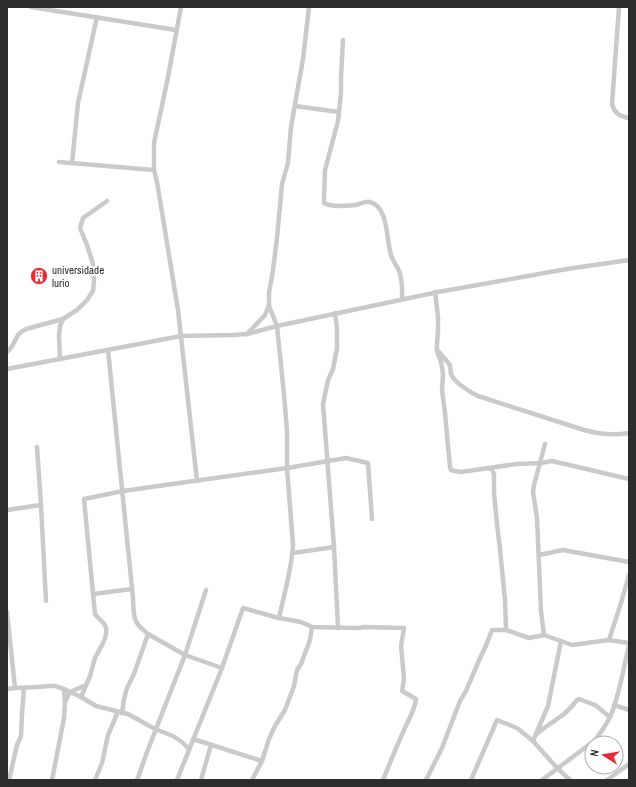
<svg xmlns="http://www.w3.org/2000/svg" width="636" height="787" viewBox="0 0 636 787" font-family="'Archivo Narrow',sans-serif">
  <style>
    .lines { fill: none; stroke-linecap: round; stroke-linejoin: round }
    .minor { stroke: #cacaca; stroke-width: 4.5 }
    .labels { text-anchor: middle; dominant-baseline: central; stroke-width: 4; stroke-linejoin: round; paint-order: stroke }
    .poi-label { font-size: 11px; fill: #2d2d2d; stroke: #fff; text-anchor: start }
  </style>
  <rect width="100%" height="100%" fill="#fff"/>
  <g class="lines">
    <g class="minor">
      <path d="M31 7 176 30"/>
      <path d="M181 7 167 82 154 143V170L157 182 178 310 197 481"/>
      <path d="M619 7 612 104C614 113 620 117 629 118"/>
      <path d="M343 40 341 77V93L338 121 325 170 324 200V203C331 207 347 206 355 205 360 204 365 201 370 202 389 207 386 240 391 255 393 261 397 266 399 271 403 280 402 290 402 299"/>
      <path d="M295 106 339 112"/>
      <path d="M59 162 154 170"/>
      <path d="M72 163 78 103 97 17"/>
      <path d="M435 292 438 317V331L437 344V351L441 362 443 374 442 390 445 413 450 467 451 470 455 471 461 472 489 468 492 470 494 474V493L497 524 500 549 505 600 506 630"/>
      <path d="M269 306 277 326 284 395 287 431V468L293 544C292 569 284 594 279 618"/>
      <path d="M335 313 337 329V348L333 369 328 380 323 404 334 547 338 628"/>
      <path d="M247 334 265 315 269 305V293L273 270 277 238 282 184 288 163 291 127 303 59 309 7"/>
      <path d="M108 350 133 598C134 617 132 622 148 634L134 674 127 688 124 699 122 713"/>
      <path d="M7 352C17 344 13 335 26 329L63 319"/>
      <path d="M439 352 450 365 451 374 454 379 459 384 472 393 478 396 584 430C599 434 613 436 629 433"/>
      <path d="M60 359 59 336 60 326 63 319 77 310 87 300 93 291 94 281 93 264 87 245 80 228 83 218 107 201"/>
      <path d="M7 369 181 336 233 335 247 334 277 326 438 292 567 269 629 260"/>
      <path d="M37 447 41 505 46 601"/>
      <path d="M489 468 516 464 541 463 552 461 629 479"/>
      <path d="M7 510 41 505"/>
      <path d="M293 553 334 547"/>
      <path d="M539 555 563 550 629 562"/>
      <path d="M93 594 132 589"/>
      <path d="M7 612 15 688 37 687 49 686H55L64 689 81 697 96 706 128 714 155 729 173 736 182 742 189 749"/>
      <path d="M148 634 185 655 222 668"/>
      <path d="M544 635 541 611 537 518 533 492 534 485 545 444"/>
      <path d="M609 640 621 603 629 575"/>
      <path d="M561 641 548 706 533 741 557 768 570 780"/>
      <path d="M7 689 15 688"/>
      <path d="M81 697C84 690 87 683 90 676 92 670 93 664 95 658 99 649 108 638 106 628 105 622 98 619 95 614L84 499 123 491 287 468 346 458 368 463 372 519"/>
      <path d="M65 702 70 692 86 685"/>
      <path d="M614 705 629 710"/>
      <path d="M538 733C546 726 555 721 564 714 569 710 573 705 577 700L579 699 595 705 610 717"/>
      <path d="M193 739 262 761"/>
      <path d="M9 780 17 745 21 736 22 714 24 688"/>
      <path d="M52 780 64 718 65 702 64 689"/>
      <path d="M95 780 102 763 108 735 117 714 116 711"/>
      <path d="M137 780 139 775 147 752 185 655 206 590"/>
      <path d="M177 780 222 668 243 608 279 618 301 622 312 627 358 628 364 627 404 628 401 646 404 679 402 691 416 699C415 710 409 718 405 728 397 745 390 763 383 780"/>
      <path d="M201 780 211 745"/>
      <path d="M252 780 262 761 269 739 275 726 285 710 294 686 297 670 301 664 310 640 312 627"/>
      <path d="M426 780 442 748 460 701 466 691 477 665 487 643 492 630H506L529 638 544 635 572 645 609 640 629 643"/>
      <path d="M471 780 497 720 517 728 533 741"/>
      <path d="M542 780 594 741C600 734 607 723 611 715 620 693 623 669 629 646"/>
      <path d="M607 780 629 764"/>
    </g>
  </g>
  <defs>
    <symbol id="building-disc" viewBox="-11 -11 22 22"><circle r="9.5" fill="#e82c37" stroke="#fff"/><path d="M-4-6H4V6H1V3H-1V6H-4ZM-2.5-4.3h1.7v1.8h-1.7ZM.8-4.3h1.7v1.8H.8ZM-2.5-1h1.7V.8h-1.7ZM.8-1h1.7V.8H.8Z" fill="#fff"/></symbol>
  </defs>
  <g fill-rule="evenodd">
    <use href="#building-disc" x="29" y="266" width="20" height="20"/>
  </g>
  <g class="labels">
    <g class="poi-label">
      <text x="52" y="270">universidade<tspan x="52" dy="13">lurio</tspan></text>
    </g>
  </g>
  <rect width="636" height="787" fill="none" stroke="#2d2d2d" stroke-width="16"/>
  <g transform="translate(604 755) rotate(282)"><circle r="19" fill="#ffffff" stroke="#ababab"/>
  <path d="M0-3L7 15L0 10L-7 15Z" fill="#e82c37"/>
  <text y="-6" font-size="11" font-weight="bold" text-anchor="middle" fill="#2d2d2d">N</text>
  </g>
</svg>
